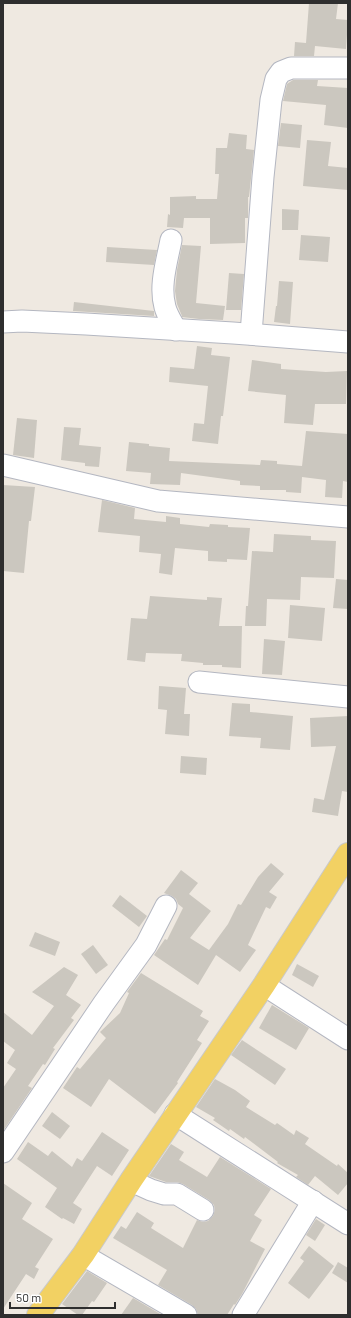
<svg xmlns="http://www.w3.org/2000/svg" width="351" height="1318" viewBox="0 0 351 1318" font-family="Barlow,sans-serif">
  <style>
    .building { fill: #cbc7bf }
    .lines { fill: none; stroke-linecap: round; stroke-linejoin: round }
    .minor-casing { stroke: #b4b7c1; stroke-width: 23 }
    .major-casing { stroke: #c9c9c9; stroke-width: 24 }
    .minor { stroke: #fff; stroke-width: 21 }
    .major { stroke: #f2d163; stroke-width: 22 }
  </style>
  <rect width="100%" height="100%" fill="#efe9e1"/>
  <g class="building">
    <path d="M309 3H338L336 19 348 20 346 49 315 46 314 56H294L295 42 306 43Z"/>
    <path d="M293 80H318L317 86 348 88V128L324 125 326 105 283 101 287 84Z"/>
    <path d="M281 123 302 125 300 148 278 146Z"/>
    <path d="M229 133 247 135 246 149 254 150 249 197H248V218H245V243L210 244V218H184L183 228 167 227 168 214 170 215V197L196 196V199H217L219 174H215L216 148H227Z"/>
    <path d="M307 140 331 142 328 166 348 168V190L303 186Z"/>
    <path d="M282 209 299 210 298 230H282Z"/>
    <path d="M301 235 330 237 328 262 299 260Z"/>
    <path d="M182 245 201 246 196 303 225 306 223 320 199 319 182 317V316L177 304 175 291 177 270Z"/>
    <path d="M107 247 157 250 154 265 106 262Z"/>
    <path d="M229 273 244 274 241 310H226Z"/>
    <path d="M279 281 293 282 290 324 274 322 276 306H277Z"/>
    <path d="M74 302 154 311V316L73 311Z"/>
    <path d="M197 346 212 348 211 355 230 357 223 416H221L218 444 192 441 194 423 204 424 208 386 169 382 170 367 194 369Z"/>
    <path d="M252 360 281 364V369L326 372 347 371 346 404H315L313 425 284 423 286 395 248 391Z"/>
    <path d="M17 418 37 420 34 458 13 455Z"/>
    <path d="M64 427 81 428 79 445 101 447 99 467 85 466V463L61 460Z"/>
    <path d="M306 431 348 434V482L343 481 342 498 325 497 326 480 302 477 301 493 286 492V490H260V486L240 485V481L181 473 180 485 150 484 151 473 126 471 129 442 149 444V446L170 448 169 461 260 465 261 460 277 461V464L302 466Z"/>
    <path d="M3 485 35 487 31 521H29L24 573 3 571Z"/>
    <path d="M102 500 135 508 134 519 166 522V516L180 518V524L209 527 210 524 228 525V527L250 528 247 560 227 559V562L208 561V551L175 548 172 575 159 573 161 554 139 552 140 536 98 532Z"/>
    <path d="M274 534 311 536V540L336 541 334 578 301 577 300 600 267 599 266 626H245L246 606H248L252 551 273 552Z"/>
    <path d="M336 579 348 580V609L333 608Z"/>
    <path d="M150 596 207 600V597L222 598 219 626H242L241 668 222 667V665H203V663L181 661 182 654 146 653 145 662 127 660 131 618 147 619Z"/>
    <path d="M290 605 325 608 322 641 288 638Z"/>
    <path d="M264 639 285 641 282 675 262 674Z"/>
    <path d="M159 686 186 688 184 714H190L189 736 165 734 167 710 158 709Z"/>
    <path d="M232 703 250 704V712L293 716 290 750 260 748 261 738 229 736Z"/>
    <path d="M348 716V792L342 791 338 816 312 812 314 798 324 800 336 746 311 747 310 718Z"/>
    <path d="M181 756 207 758 206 775 180 773Z"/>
    <path d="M271 863 284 874 269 892 277 897 270 909 266 907 248 945 256 950 240 972 216 955 198 985 154 955 165 939 167 940 183 908 178 904 176 899 172 896 164 893 181 870 198 883 189 894 211 911 190 938 209 950 228 924 238 904 241 905 258 877Z"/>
    <path d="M120 895 147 916 139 927 112 906Z"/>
    <path d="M35 932 60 942 55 956 29 946Z"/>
    <path d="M93 945 108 965 96 974 81 954Z"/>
    <path d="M297 964 319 976 313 987 292 975Z"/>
    <path d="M64 967 78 975 66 995 81 1005 71 1018 74 1020 53 1048 55 1049 45 1065 43 1064 28 1086 32 1088 3 1131V1088L16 1069 7 1063 15 1050 3 1041V1012L32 1035 54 1006 32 992Z"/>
    <path d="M141 973 203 1011 200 1016 209 1021 197 1040 202 1043 177 1082 178 1083 155 1114 109 1079 91 1107 63 1088 77 1067 80 1069 106 1038 100 1032 120 1013 129 993 127 992Z"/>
    <path d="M272 1005 309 1028 296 1050 259 1028Z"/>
    <path d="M242 1040 286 1069 275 1085 231 1055Z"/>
    <path d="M215 1079 235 1090 250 1101 246 1107 275 1125 277 1123 294 1135 296 1130 309 1138 305 1144 337 1166 338 1164 348 1173V1183L338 1195 315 1176 308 1185 296 1177 298 1175 277 1163 278 1162 245 1137 244 1139 230 1129 229 1131 213 1120 215 1118 196 1107Z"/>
    <path d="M52 1112 70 1126 60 1139 42 1126Z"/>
    <path d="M102 1132 129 1150 112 1176 97 1166 73 1203 82 1209 74 1224 63 1218 62 1219 45 1207 57 1188 17 1159 28 1142 48 1156 52 1151 72 1167 77 1158 82 1161Z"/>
    <path d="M171 1144 184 1152 179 1160 207 1177 220 1157 271 1189 254 1215 262 1220 250 1241 265 1249 242 1294 235 1305 234 1304 227 1315H198L196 1309 192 1305 158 1285 167 1270 113 1238 121 1226 126 1229 137 1212 154 1223 151 1228 183 1248 197 1220 203 1222 208 1221 213 1216 215 1210 214 1205 209 1200 183 1184 177 1182H166L149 1176Z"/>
    <path d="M3 1183 32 1203 22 1219 53 1239 35 1267 39 1269 34 1279 26 1274 3 1309Z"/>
    <path d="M316 1219 325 1225 315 1241 306 1235Z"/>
    <path d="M309 1246 334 1266 309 1299 288 1283 304 1261 300 1258Z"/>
    <path d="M338 1262 348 1268V1283L332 1273Z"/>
    <path d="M87 1271 107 1283 94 1302 92 1301 82 1315H78L62 1304Z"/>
    <path d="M133 1298 162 1315H121Z"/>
  </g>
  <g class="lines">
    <defs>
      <g id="minor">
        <path d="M171 240C167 261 159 286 165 307 167 315 172 322 176 330"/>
        <path d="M3 322 22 321 86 324 233 333 348 342"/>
        <path d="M251 334 263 177 271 100 276 79 281 72 291 68H348"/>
        <path d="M3 465 158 501 348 517"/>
        <path d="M199 682 348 697"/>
        <path d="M264 985 348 1039"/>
        <path d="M175 1114 348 1224"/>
        <path d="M3 1152 104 1003 146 945 166 906"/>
        <path d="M132 1179 140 1185 151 1190 164 1194H177L203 1210"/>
        <path d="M83 1255 186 1315"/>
        <path d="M243 1315 313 1201"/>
      </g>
      <path id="major" d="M38 1315 83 1255 132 1179 264 985 348 854"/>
    </defs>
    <use href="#minor" class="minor-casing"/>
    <use href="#major" class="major-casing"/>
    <use href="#minor" class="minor"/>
    <use href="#major" class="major"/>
  </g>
  <rect width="351" height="1318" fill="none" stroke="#2e2e2e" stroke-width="8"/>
  <path d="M10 1302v6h105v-6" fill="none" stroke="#2e2e2e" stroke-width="2"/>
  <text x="16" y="1302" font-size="12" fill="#2e2e2e" stroke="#ffffff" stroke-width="3" paint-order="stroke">50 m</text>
</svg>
